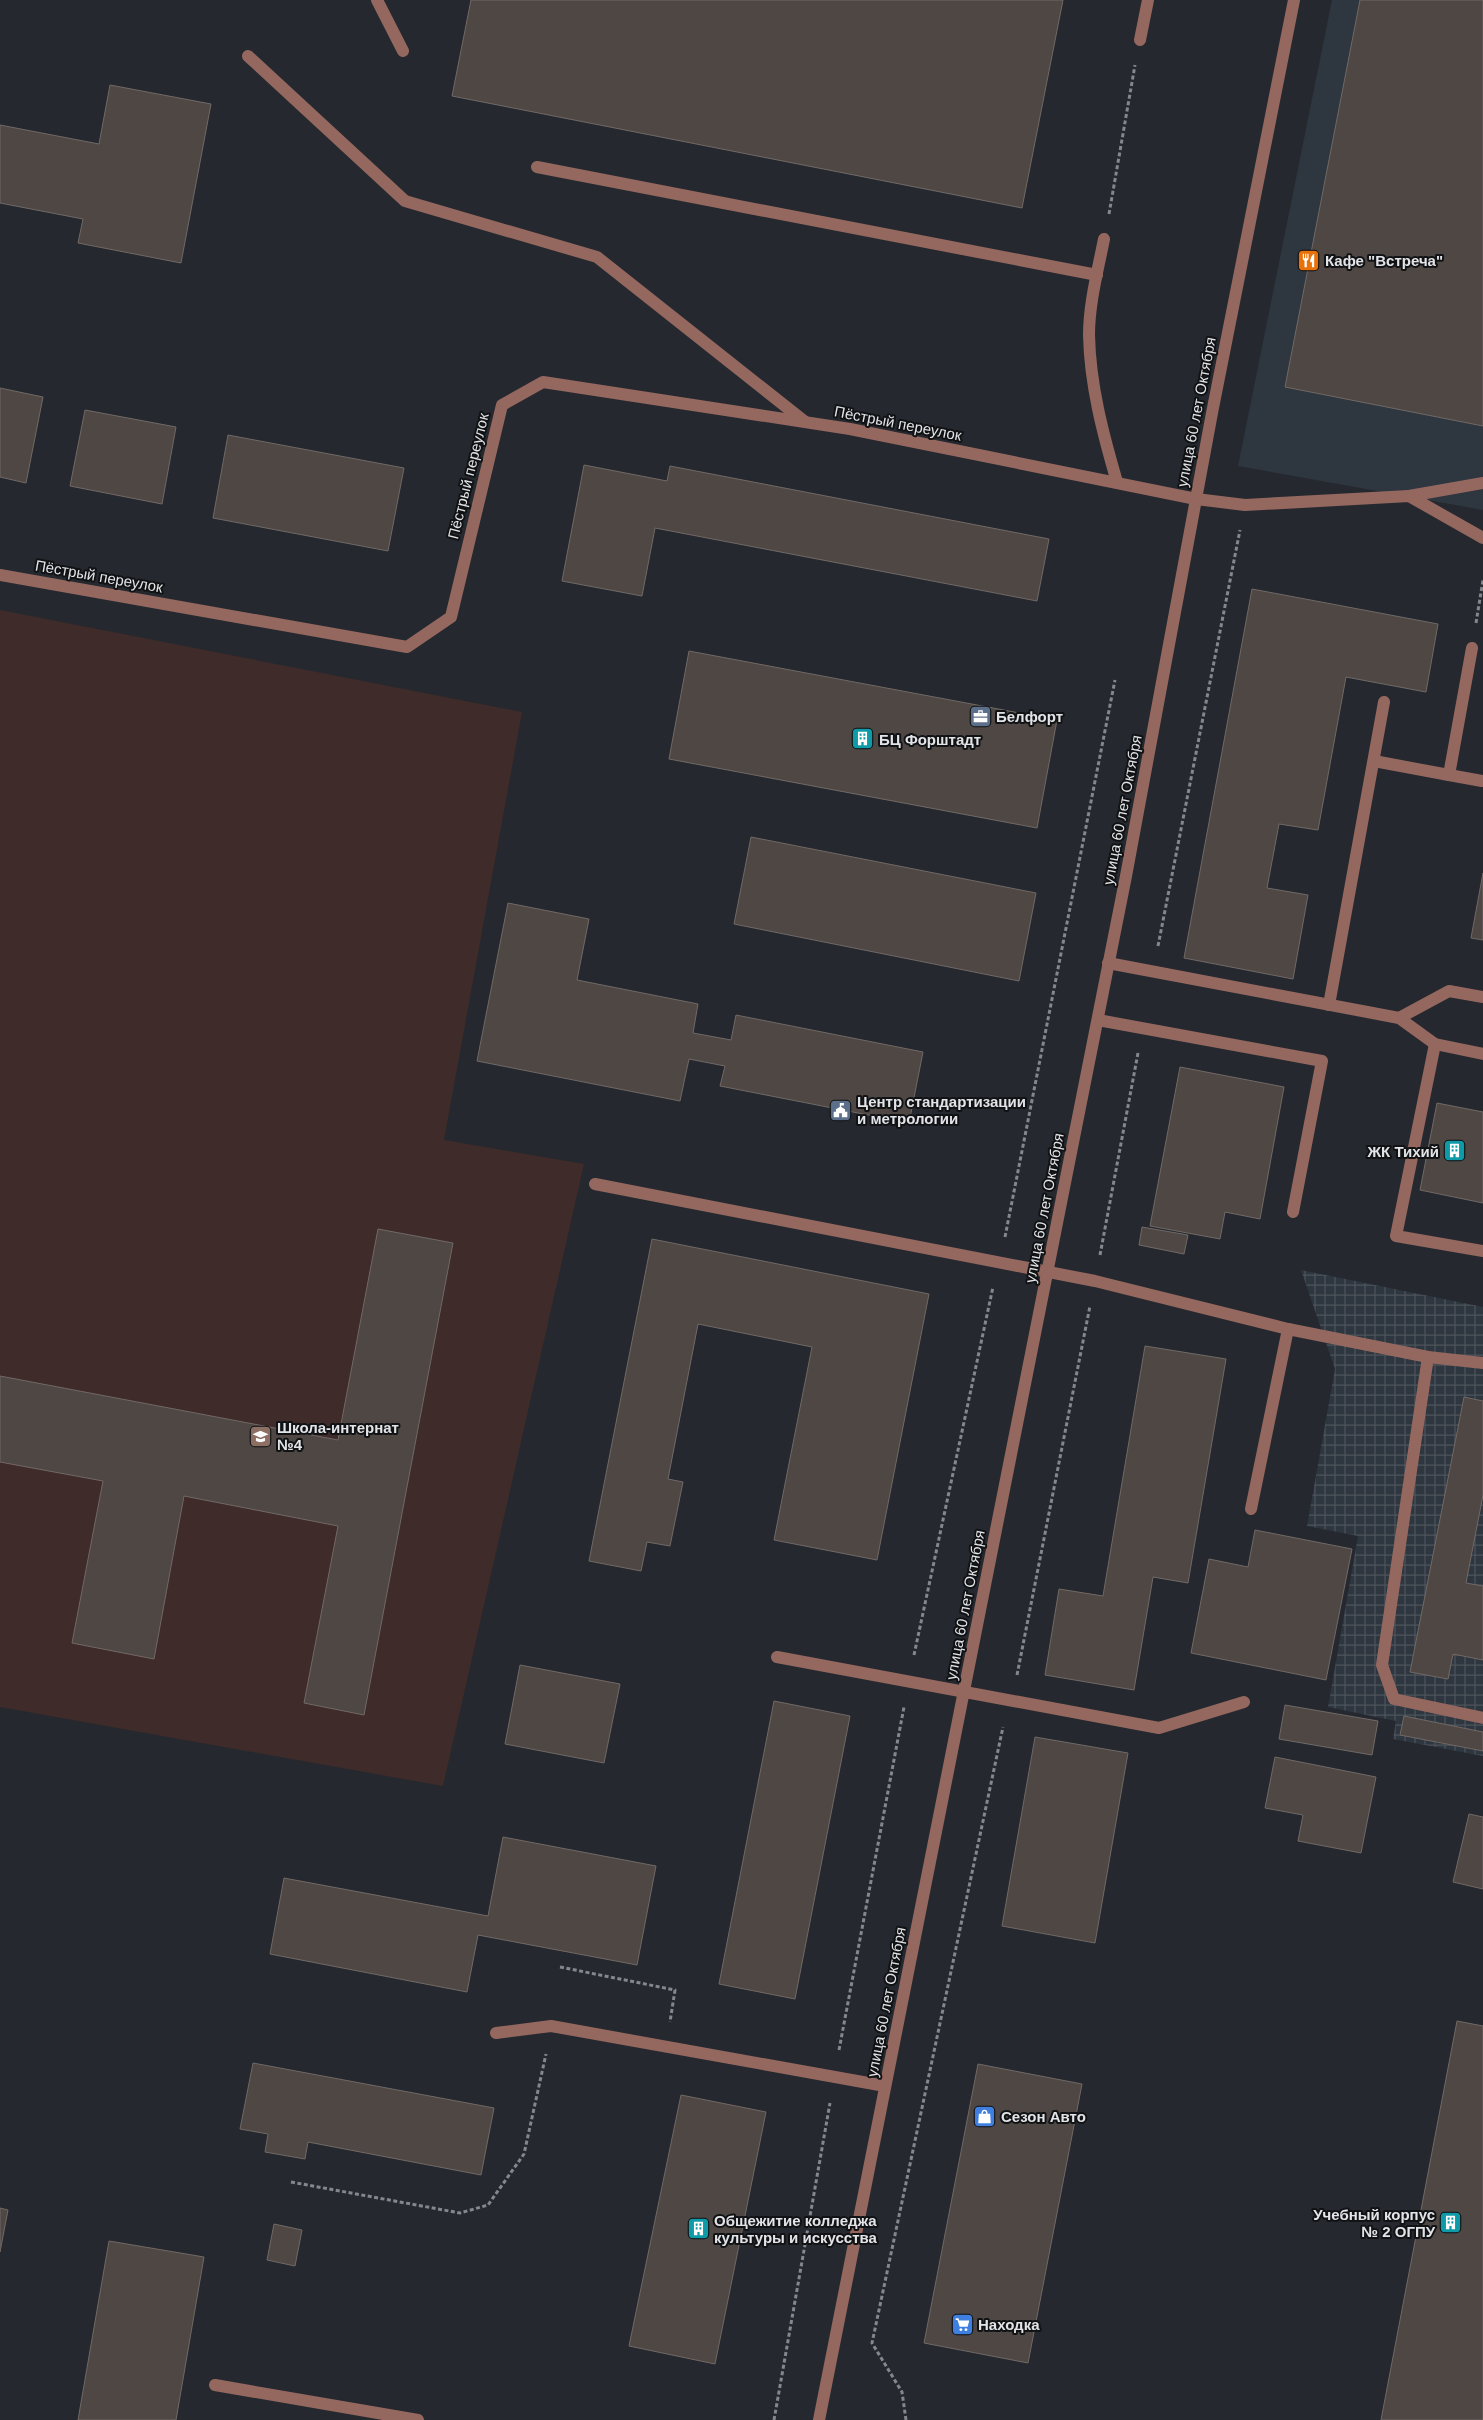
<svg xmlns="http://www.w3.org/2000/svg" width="1483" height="2420" viewBox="0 0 1483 2420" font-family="Arial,sans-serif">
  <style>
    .built { fill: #2e363f }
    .industrial { fill: url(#industrial-grid) }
    .education { fill: #3f2b29 }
    .building { fill: #4e4744; stroke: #716966 }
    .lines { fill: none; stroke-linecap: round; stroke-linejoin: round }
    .path { stroke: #84878c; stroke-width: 3; stroke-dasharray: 4 2.5; stroke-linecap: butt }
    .minor { stroke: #95685f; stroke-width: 12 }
    .labels { text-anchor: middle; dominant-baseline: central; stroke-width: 4; stroke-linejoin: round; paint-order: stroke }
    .poi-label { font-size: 15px; font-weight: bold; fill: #e2e4e8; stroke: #101214; text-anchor: start }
    .street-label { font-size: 15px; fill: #e2e4e8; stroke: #101214 }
  </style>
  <defs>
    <pattern id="industrial-grid" width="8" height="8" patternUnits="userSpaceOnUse" patternTransform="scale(1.25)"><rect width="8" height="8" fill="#2e363f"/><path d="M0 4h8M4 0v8" fill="none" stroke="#4c535b"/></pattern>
  </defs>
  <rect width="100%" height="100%" fill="#25292f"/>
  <path class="built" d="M1332 0H1483V510L1238 466Z"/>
  <path class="industrial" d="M1301 1270 1483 1307V1756L1393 1739 1396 1721 1328 1707 1358 1536 1307 1526 1335 1369Z"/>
  <path class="education" d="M0 610 522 712 444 1140 584 1164 443 1786 0 1707Z"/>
  <g class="building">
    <path d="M471 0H1063L1022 208 452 96Z"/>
    <path d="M1360 0H1483V426L1285 387Z"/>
    <path d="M110 85 211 104 181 263 78 243 83 219 0 203V125L99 144Z"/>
    <path d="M0 388 43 397 26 483 0 477Z"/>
    <path d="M85 410 176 427 162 504 70 486Z"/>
    <path d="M228 435 404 468 388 551 213 518Z"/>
    <path d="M584 465 667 481 670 466 1049 539 1037 601 655 528 642 596 562 581Z"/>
    <path d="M1252 589 1438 624 1426 692 1346 677 1318 830 1279 824 1267 888 1308 895 1293 979 1184 958Z"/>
    <path d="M689 651 1057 720 1037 828 669 759Z"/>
    <path d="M751 837 1036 893 1019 981 734 924Z"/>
    <path d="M1483 873V940L1471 938Z"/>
    <path d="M508 903 589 919 577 980 698 1004 693 1033 731 1040 736 1015 923 1052 909 1123 720 1086 725 1066 689 1059 680 1101 477 1061Z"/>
    <path d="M1180 1067 1284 1087 1260 1219 1225 1212 1220 1239 1150 1226Z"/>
    <path d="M1437 1103 1483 1112V1203L1420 1190Z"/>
    <path d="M1142 1227 1188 1235 1184 1254 1139 1245Z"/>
    <path d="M378 1229 453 1243 364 1715 304 1703 338 1526 184 1496 154 1659 72 1643 103 1481 0 1462V1376L338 1440Z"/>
    <path d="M652 1239 929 1294 877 1560 774 1540 812 1347 698 1324 668 1479 683 1482 670 1546 647 1542 641 1571 589 1561Z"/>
    <path d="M1145 1346 1226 1359 1188 1583 1153 1577 1134 1690 1045 1675 1059 1589 1103 1596Z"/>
    <path d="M1464 1397 1483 1401V1495L1466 1583 1483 1586V1660L1453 1654 1448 1679 1410 1672Z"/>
    <path d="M1255 1530 1352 1549 1326 1680 1191 1653 1209 1559 1248 1567Z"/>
    <path d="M520 1665 620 1684 604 1763 505 1744Z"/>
    <path d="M774 1701 850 1716 795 1999 719 1984Z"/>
    <path d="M1285 1705 1378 1721 1372 1755 1279 1739Z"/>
    <path d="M1404 1716 1483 1732V1751L1400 1735Z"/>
    <path d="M1035 1737 1128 1753 1095 1943 1002 1926Z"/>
    <path d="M1275 1757 1376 1777 1361 1853 1298 1841 1303 1815 1265 1808Z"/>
    <path d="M1469 1814 1483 1817V1889L1453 1882Z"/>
    <path d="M503 1837 656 1866 637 1965 478 1935 467 1992 270 1954 284 1878 488 1916Z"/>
    <path d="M1457 2021 1483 2026V2420H1381Z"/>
    <path d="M253 2063 494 2108 481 2175 308 2142 305 2159 265 2152 268 2134 240 2129Z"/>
    <path d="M978 2064 1082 2084 1028 2363 924 2343Z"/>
    <path d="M681 2095 766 2112 715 2364 629 2346Z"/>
    <path d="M0 2208 8 2210 0 2252Z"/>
    <path d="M274 2224 302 2230 295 2266 267 2260Z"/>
    <path d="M109 2241 204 2257 176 2420H78Z"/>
  </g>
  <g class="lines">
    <g class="path">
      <path d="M1109 214 1135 65"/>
      <path d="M1476 623 1483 580"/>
      <path d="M1158 946 1240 530"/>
      <path d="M1005 1237 1115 680"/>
      <path d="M1100 1255 1138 1053"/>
      <path d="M914 1655 993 1287"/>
      <path d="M1017 1675 1090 1306"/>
      <path d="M560 1967 675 1990 670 2022"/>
      <path d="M839 2050 904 1707"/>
      <path d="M291 2182 460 2213 488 2205 524 2154 546 2054"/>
      <path d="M774 2420 830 2103"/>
      <path d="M906 2420 902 2392 872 2343 1003 1727"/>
    </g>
    <g class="minor">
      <path d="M377 0 403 51"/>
      <path d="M1140 40 1148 0"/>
      <path d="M248 56 405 201 597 257 804 421"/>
      <path d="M537 167 1097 275"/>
      <path d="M1104 239C1098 270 1089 303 1089 335 1090 385 1103 434 1117 482"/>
      <path d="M1409 496 1483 483"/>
      <path d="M0 575 407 647 451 617 502 405 543 382 850 429 1196 499 1245 505 1409 496 1483 538"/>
      <path d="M1374 761 1449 775 1472 648"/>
      <path d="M1449 775 1482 781"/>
      <path d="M1108 963 1399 1018 1435 1044 1483 1054"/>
      <path d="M1329 1005 1384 702"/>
      <path d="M1399 1018 1449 991 1483 997"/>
      <path d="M1098 1020 1322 1061 1293 1212"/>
      <path d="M1435 1044 1396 1236 1483 1251"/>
      <path d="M595 1184 1095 1281 1288 1329 1428 1357 1483 1363"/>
      <path d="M1428 1357 1382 1665 1394 1699 1483 1718"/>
      <path d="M1251 1509 1288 1329"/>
      <path d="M777 1657 1159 1728 1244 1702"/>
      <path d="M496 2033 551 2026 885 2086"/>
      <path d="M215 2385 418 2420"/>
      <path d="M819 2420 1126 876 1212 413 1294 0"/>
    </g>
  </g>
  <defs>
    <symbol id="restaurant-square" viewBox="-11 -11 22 22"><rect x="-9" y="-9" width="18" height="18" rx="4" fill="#e8710a" stroke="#101214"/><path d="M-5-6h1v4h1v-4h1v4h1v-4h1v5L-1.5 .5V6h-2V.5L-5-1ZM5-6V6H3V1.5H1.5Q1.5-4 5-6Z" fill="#fff"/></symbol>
    <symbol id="office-square" viewBox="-11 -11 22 22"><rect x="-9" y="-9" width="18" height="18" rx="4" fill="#5c6f8a" stroke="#101214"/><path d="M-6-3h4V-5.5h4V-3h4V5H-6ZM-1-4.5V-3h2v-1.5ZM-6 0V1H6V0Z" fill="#fff"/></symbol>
    <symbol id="building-square" viewBox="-11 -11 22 22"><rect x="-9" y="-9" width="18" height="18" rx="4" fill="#0f9aa8" stroke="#101214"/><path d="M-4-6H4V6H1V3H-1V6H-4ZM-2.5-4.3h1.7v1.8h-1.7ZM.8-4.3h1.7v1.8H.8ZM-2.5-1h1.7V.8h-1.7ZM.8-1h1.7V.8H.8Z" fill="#fff"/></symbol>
    <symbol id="civic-square" viewBox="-11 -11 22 22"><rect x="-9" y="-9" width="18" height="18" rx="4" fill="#5c6f8a" stroke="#101214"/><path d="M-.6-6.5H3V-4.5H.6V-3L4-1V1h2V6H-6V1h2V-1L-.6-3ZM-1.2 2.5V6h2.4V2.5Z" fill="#fff"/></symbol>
    <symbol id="school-square" viewBox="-11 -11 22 22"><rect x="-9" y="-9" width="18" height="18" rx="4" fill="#8d6e63" stroke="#101214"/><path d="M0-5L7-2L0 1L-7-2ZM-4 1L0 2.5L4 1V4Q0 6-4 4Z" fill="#fff"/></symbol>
    <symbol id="shop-square" viewBox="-11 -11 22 22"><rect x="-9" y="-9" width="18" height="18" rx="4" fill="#3f7fe0" stroke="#101214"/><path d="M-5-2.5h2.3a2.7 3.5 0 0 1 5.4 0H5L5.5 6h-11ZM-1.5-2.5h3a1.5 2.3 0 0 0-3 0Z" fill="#fff"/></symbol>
    <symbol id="supermarket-square" viewBox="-11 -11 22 22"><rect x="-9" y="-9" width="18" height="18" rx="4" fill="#3f7fe0" stroke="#101214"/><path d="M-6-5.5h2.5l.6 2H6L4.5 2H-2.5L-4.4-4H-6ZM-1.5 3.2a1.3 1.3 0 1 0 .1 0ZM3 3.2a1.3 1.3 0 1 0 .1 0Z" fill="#fff"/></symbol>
  </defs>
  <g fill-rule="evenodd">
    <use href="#restaurant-square" x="1296" y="248" width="25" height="25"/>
    <use href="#office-square" x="968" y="704" width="25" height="25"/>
    <use href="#building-square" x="850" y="726" width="25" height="25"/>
    <use href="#civic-square" x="828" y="1098" width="25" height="25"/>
    <use href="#building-square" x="1442" y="1138" width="25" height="25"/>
    <use href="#school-square" x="248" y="1424" width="25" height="25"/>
    <use href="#shop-square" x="972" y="2104" width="25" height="25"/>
    <use href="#building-square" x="1438" y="2210" width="25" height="25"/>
    <use href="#building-square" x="686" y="2216" width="25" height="25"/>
    <use href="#supermarket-square" x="950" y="2312" width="25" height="25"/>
  </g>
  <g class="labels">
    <g class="poi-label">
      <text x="1325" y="260">Кафе "Встреча"</text>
      <text x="996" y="716">Белфорт</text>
      <text x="879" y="739">БЦ Форштадт</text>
      <text x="857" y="1101">Центр стандартизации<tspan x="857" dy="17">и метрологии</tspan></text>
      <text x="1439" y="1151" text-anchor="end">ЖК Тихий</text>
      <text x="277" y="1427">Школа-интернат<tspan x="277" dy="17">№4</tspan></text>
      <text x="1001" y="2116">Сезон Авто</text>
      <text x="1435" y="2214" text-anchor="end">Учебный корпус<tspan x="1435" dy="17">№ 2 ОГПУ</tspan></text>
      <text x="714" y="2220">Общежитие колледжа<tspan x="714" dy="17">культуры и искусства</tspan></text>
      <text x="978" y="2324">Находка</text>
    </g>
    <g class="street-label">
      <text transform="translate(1196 412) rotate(-79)">улица 60 лет Октября</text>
      <text transform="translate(898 423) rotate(11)">Пёстрый переулок</text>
      <text transform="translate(468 476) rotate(-76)">Пёстрый переулок</text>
      <text transform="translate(99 576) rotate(10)">Пёстрый переулок</text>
      <text transform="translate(1122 810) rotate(-79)">улица 60 лет Октября</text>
      <text transform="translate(1044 1208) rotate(-79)">улица 60 лет Октября</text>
      <text transform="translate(965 1605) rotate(-79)">улица 60 лет Октября</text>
      <text transform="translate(886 2002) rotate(-79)">улица 60 лет Октября</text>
    </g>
  </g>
</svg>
